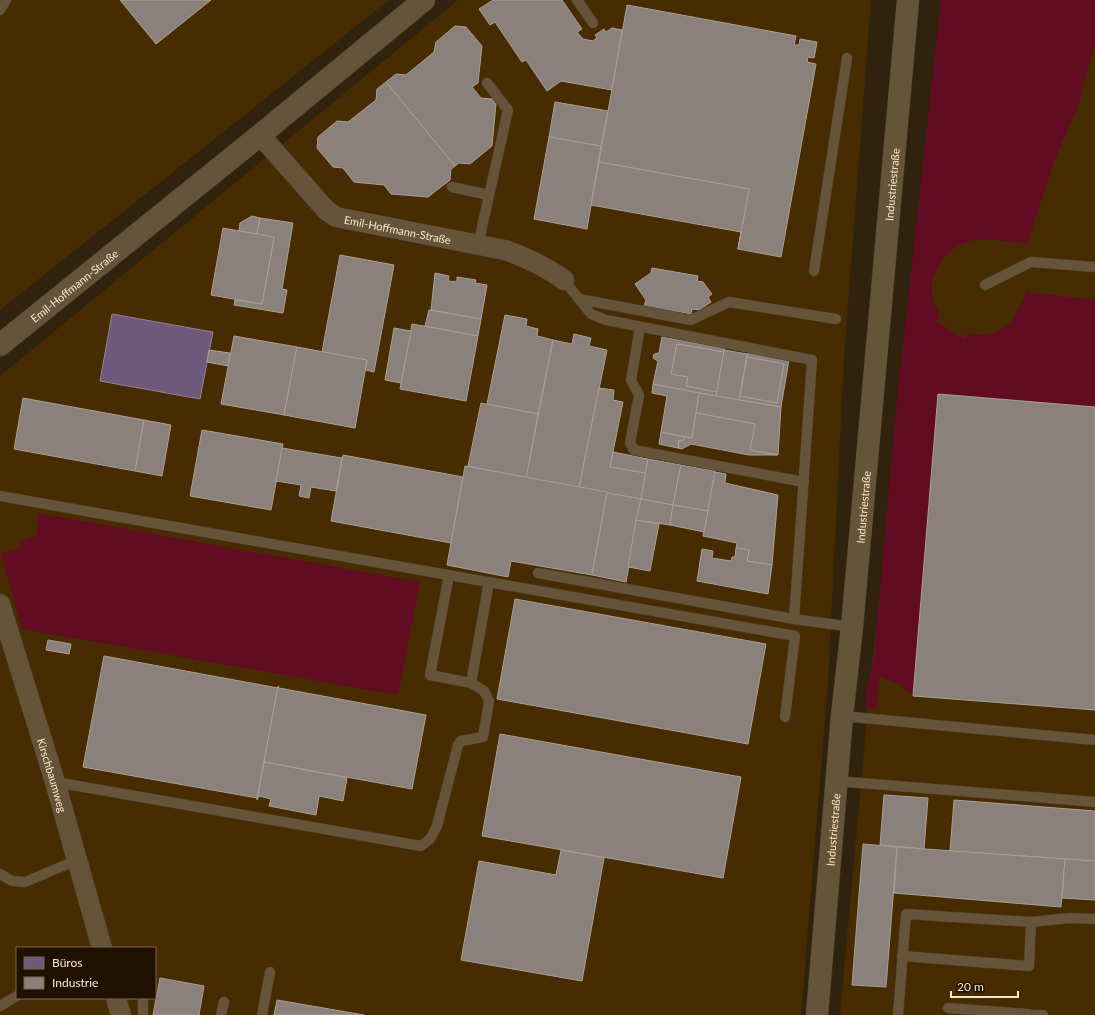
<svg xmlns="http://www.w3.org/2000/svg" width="1095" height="1015" viewBox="0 0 1095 1015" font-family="Lato,sans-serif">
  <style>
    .built { fill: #472c02; fill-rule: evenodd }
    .green { fill: #610c22 }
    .offices { fill: #6d597a; stroke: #988392 }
    .industry { fill: #8a817c; stroke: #ac9f94 }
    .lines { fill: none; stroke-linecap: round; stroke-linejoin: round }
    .lane-casing { stroke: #493d2e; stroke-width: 11 }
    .street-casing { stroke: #493d2e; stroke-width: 21 }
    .secondary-casing { stroke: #493d2e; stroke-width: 23 }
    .lane { stroke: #655439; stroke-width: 10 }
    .street { stroke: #655439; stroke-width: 20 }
    .secondary { stroke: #655439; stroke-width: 22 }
    .labels { text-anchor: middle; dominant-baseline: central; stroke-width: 4; stroke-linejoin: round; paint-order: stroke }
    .street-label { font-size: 11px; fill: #fde6cb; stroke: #201000 }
  </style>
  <rect width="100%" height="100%" fill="#31220e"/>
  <g class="built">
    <path d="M0 0H389L0 310Z"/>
    <path d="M458 0H871L844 357 828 681 801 1015H0V376ZM17 948H155V998H17Z"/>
    <path d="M1095 0V1015H840L872 664 902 416 920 226Z"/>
  </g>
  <g class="green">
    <path d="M941 0H1095V44L1077 109 1055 159 1027 244C1010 242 982 236 966 242 948 248 933 268 932 286 931 297 935 306 940 315L936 321 964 339 968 333C1002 341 1015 320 1026 292L1095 300V407L938 394 913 696 899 684 880 677 876 710 866 707 867 687 874 660 896 408Z"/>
    <path d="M38 513 420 582 398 695 22 629 1 553 19 548 20 542 37 536Z"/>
  </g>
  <path class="offices" d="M112 314 213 332 200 399 100 381Z"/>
  <g class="industry">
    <path d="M120 0H211L156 44Z"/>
    <path d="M493 0H562L582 29 577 32 583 39 593 41 597 38 595 35 604 29 606 32 612 28 622 30 612 90 561 81 547 91 526 60 522 62 495 22 490 25 479 9Z"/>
    <path d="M627 5 796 36 794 45H799L800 39 817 42 814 58 808 57 807 62 816 64 781 257 738 249 749 189 599 162Z"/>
    <path d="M455 26 466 27 482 46 478 83 472 87 481 98 492 99 496 104 492 146 470 164 459 163 455 166 386 82 396 74 406 75 434 52 436 42Z"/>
    <path d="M386 82 455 166 451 169 450 180 428 197 391 194 384 185 354 182 343 168 333 167 317 148 318 137 337 121 348 122 376 100 377 89Z"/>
    <path d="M555 102 608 111 601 146 549 137Z"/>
    <path d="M549 137 601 146 587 229 534 219Z"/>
    <path d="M599 162 749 189 738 249 741 232 591 205Z"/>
    <path d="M252 216 260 218 257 234 239 231 240 223Z"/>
    <path d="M260 218 293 223 282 289 287 290 283 313 234 305 235 300 262 304 274 237 257 234Z"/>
    <path d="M223 228 274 237 262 304 211 295Z"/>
    <path d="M340 255 394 265 374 372 365 370 367 360 322 352Z"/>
    <path d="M652 268 698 276 697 281 703 282 712 294 708 297 711 302 699 310 692 309 691 314 644 306 646 300 635 284 651 273Z"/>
    <path d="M435 273 449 276 448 281 457 282V277L476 280 475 283 487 285 481 319 431 310Z"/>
    <path d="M429 310 481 319 478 336 425 326Z"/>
    <path d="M505 315 527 319 526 326 538 329 537 336 553 340 538 414 487 404Z"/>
    <path d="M412 324 478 336 466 401 400 389Z"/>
    <path d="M394 328 411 331 401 383 385 380Z"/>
    <path d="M574 334 591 338 589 346 607 350 579 488 526 478 553 340 572 344Z"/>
    <path d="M234 336 297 347 284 415 221 404Z"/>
    <path d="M662 337 725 348 724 352 677 344 671 374 688 377 686 386 717 392 716 396 653 384 658 361 653 358 654 354 659 353Z"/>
    <path d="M677 344 724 352 717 392 686 386 688 377 671 374Z"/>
    <path d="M297 347 367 360 355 428 284 415Z"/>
    <path d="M209 350 230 353 228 366 207 362Z"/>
    <path d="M724 350 747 354 739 400 716 396Z"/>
    <path d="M748 353 789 360 781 407 739 400 740 396 777 403 784 364 747 357Z"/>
    <path d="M747 357 784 364 777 403 740 396Z"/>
    <path d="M653 384 699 393 692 438 661 432 667 396 652 393Z"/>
    <path d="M599 388 614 390 613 400 623 402 610 467 646 473 641 499 579 488Z"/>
    <path d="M699 393 781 407 778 455 750 450 755 424 696 413Z"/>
    <path d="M938 394 1095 407V710L913 696Z"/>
    <path d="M23 398 144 420 135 471 14 449Z"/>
    <path d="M481 403 538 414 526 478 468 466Z"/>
    <path d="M696 413 755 424 750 450 777 455H749L691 444 682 449 678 448 679 440 683 441 684 437 692 438Z"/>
    <path d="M144 420 171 425 162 476 135 471Z"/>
    <path d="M202 430 283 444 271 510 190 496Z"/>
    <path d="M661 432 684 437 683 441 679 440 678 448 659 444Z"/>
    <path d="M282 448 342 458 336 491 311 487 309 498 299 496 301 485 276 481Z"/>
    <path d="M613 452 648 459 646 473 610 467Z"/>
    <path d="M343 455 463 477 451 543 331 521Z"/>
    <path d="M648 459 681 465 673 505 641 499Z"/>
    <path d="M681 465 715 471 708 511 673 505Z"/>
    <path d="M465 466 607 492 592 575 511 561 508 577 447 565Z"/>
    <path d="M715 472 726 474 725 483 778 495 772 565 747 561 749 550 736 548 737 543 703 536Z"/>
    <path d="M607 493 641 499 626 582 592 575Z"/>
    <path d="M641 499 673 505 670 525 636 520Z"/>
    <path d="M673 505 708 511 704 532 670 525Z"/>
    <path d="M636 520 659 524 650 571 628 567Z"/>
    <path d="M736 548 749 550 747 561 772 565 768 594 697 581 702 549 713 551 712 558 731 561 732 557H735Z"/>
    <path d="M515 599 766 644 748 744 497 699Z"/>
    <path d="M48 640 71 644 69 654 46 650Z"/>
    <path d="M104 656 278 688 257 798 83 767Z"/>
    <path d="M278 686 279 688 426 715 412 789 264 762Z"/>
    <path d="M500 734 741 777 723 878 482 836Z"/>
    <path d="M264 762 347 778 343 801 319 796 316 815 269 806 271 799 259 796 257 800Z"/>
    <path d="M884 795 928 798 924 849 880 845Z"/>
    <path d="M954 800 1095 811V861L950 851Z"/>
    <path d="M863 844 897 847 886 987 852 985Z"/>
    <path d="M897 847 1065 859 1061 907 894 893Z"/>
    <path d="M561 850 604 858 582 981 461 960 479 861 556 875Z"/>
    <path d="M1065 859 1095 861V900L1062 898Z"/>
    <path d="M160 978 204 986 199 1015H153Z"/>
    <path d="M277 1000 364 1015H274Z"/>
  </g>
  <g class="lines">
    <defs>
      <g id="lane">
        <path d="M577 0 593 23"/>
        <path d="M0 10 6 0"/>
        <path d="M452 187 489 195"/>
        <path d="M478 245 508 110 487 83"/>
        <path d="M814 271 847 58"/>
        <path d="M564 280 591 314 606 320 812 360 794 619"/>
        <path d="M985 285 1031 262 1095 267"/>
        <path d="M579 299 691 320 729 302 836 319"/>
        <path d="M640 327 631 380 639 395 630 443 634 450 804 482"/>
        <path d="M0 496 795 636 785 717"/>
        <path d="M538 573 794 619 852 627"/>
        <path d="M449 575 430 675 471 683"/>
        <path d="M842 716 1095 740"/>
        <path d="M836 781 1095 802"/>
        <path d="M55 782 421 846 430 839 437 826 458 745 461 741 483 737 489 701 484 691 471 683 489 582"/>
        <path d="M0 874 12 881 25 882 77 860"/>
        <path d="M902 956 1029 966 1031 922"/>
        <path d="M143 998V1015"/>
        <path d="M0 1006 17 996"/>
        <path d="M948 1008 1028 1014"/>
        <path d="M221 1015 224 1002"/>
        <path d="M262 1015 270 972"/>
        <path d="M898 1015 906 914 1031 922 1070 918 1095 919"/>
        <path d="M1028 1015H1043"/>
      </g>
      <g id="street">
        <path id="s1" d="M260 135 326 210 336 217 505 250C527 258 545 266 564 280"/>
        <path id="s2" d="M0 604 55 782 102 948"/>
        <path d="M116 998 121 1015"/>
      </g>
      <g id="secondary">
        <path id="s3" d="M0 345 265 131 424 0"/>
        <path id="s4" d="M817 1015 842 716 852 627 908 0"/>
      </g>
    </defs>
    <use href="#lane" class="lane-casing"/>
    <use href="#street" class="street-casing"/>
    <use href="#secondary" class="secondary-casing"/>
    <use href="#lane" class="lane"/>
    <use href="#street" class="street"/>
    <use href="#secondary" class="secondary"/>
  </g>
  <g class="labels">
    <g class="street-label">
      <text stroke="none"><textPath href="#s4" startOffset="834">Industriestraße</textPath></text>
      <text stroke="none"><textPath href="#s1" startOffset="175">Emil-Hoffmann-Straße</textPath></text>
      <text stroke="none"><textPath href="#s3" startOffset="95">Emil-Hoffmann-Straße</textPath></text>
      <text stroke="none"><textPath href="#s4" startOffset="510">Industriestraße</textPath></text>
      <text stroke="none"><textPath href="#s2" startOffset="179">Kirschbaumweg</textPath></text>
      <text stroke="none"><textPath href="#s4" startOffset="186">Industriestraße</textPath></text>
    </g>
  </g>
  <rect x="16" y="947" width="140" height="52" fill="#201000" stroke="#786651"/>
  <rect x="24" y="957" width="20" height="12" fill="#6d597a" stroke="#786651"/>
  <text x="52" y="967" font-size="12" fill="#fde6cb">Büros</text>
  <rect x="24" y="977" width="20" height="12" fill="#8a817c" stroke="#786651"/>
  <text x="52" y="987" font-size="12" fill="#fde6cb">Industrie</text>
  <path d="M951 991v6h67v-6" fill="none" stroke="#fde6cb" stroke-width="2"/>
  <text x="957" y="991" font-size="12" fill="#fde6cb" stroke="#201000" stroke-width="3" paint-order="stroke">20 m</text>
</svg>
